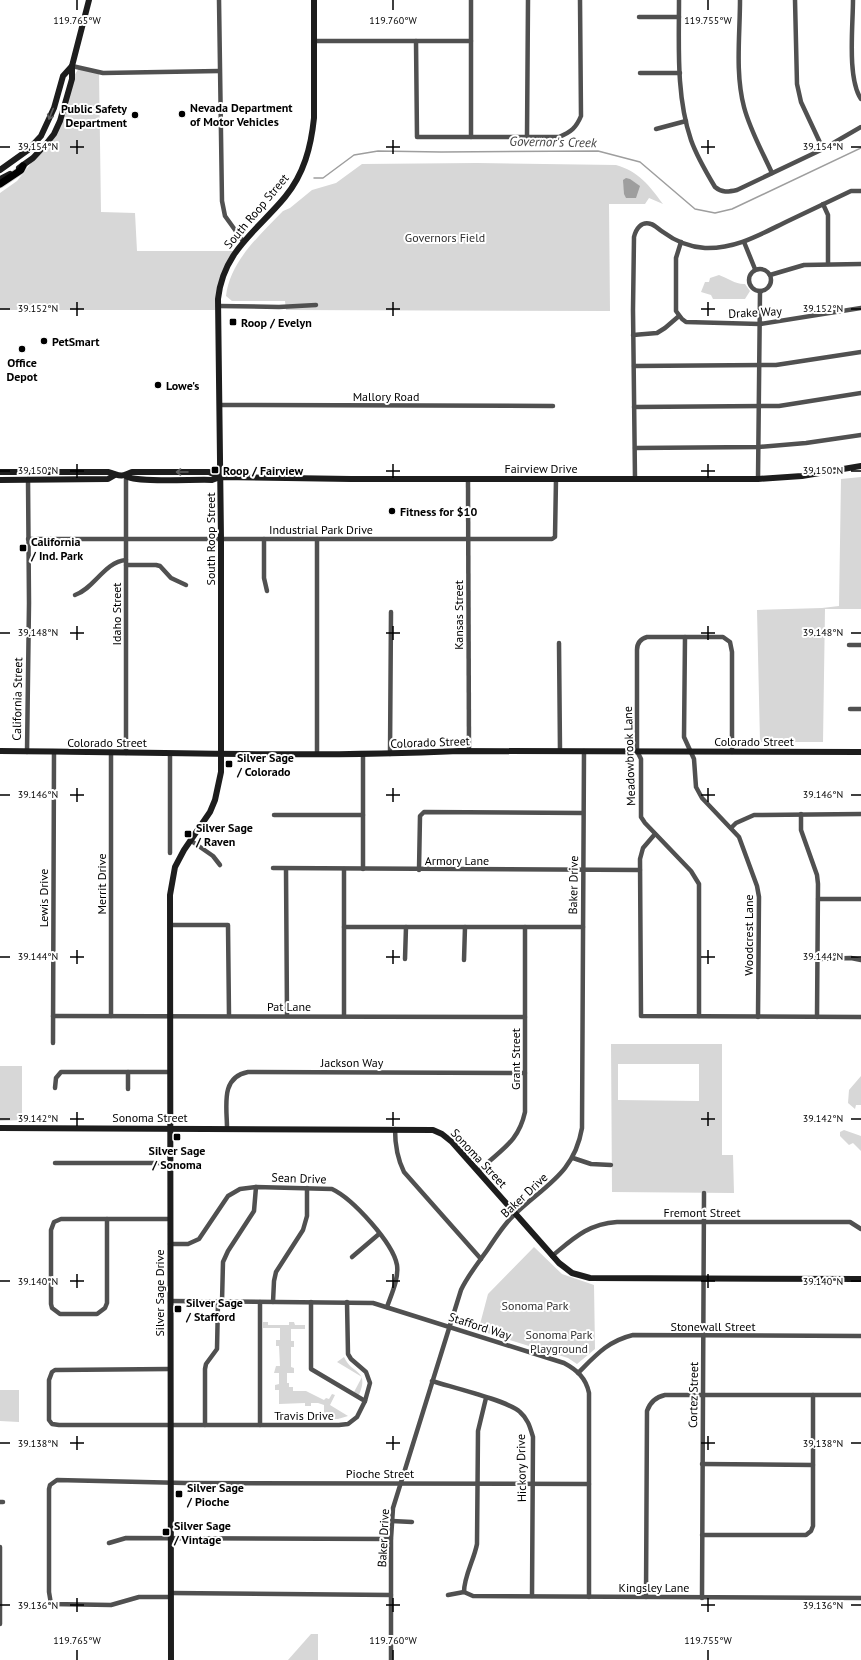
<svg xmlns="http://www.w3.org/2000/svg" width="861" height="1660" viewBox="0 0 861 1660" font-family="'PT Sans',sans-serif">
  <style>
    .green { fill: #d7d7d7; fill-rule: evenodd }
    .water { fill: #9e9e9e }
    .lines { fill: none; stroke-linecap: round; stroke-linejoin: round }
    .stream { stroke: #9e9e9e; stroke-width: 1.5 }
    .primary-casing { stroke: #dbdbdb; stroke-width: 9 }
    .street { stroke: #505050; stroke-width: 4.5 }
    .secondary { stroke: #1d1d1d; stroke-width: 6 }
    .primary { stroke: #000; stroke-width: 7 }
    .oneway { stroke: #616161 }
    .ticks { fill: none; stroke: #000; stroke-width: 1.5 }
    .poi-dot { fill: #000; stroke: #fff; stroke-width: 1.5 }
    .labels { text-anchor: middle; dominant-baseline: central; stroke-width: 4; stroke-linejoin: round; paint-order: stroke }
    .poi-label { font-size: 12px; font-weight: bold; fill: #000; stroke: #fff; text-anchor: start }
    .street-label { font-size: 12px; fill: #000; stroke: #fff }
    .park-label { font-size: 12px; fill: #2e2e2e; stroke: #fff }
    .water-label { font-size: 13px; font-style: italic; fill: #3f3f3f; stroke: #fff }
    .ticks-label { font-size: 10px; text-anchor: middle; fill: #000; stroke: #fff; stroke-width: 4; stroke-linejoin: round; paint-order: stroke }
  </style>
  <rect width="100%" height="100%" fill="#fff"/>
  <g class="green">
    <path d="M79 68 99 73 101 212 135 213 137 251H235L226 267 218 310H0V193L17 181 54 134 72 79Z"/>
    <path d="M477 163 616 165C638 171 650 186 663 204L649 198 645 204H609L610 311 286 310 285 301H232L226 296C230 261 260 235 283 211L290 208 312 190 336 183 362 164Z"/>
    <path d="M719 275C727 278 737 285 745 284L750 291 745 299H713L711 295 701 292 705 282H709L710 278Z"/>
    <path d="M861 477V609H825L823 742H760L757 610 822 608 839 606 841 479Z"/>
    <path d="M611 1044H722V1155H733L734 1193 612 1192ZM618 1064H699V1101L618 1100Z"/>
    <path d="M0 1066H22V1120L0 1121Z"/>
    <path d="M861 1076V1105H856L855 1109 848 1103 849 1090Z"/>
    <path d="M844 1130 861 1136V1151L853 1143 849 1145 840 1136V1132Z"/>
    <path d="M534 1247 562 1274 594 1285 595 1349 577 1364 568 1358 481 1331 482 1329 479 1328 488 1294Z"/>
    <path d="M263 1322H268V1325H289V1322H294L295 1325H305V1329H291V1341H294V1347H291V1367L294 1368V1373H287V1383H289V1387H293V1391H306L324 1400 326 1398 329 1399 332 1394 335 1395 330 1405 348 1416 338 1419H324V1405L318 1403H311V1406H305V1403L279 1404V1390H275V1385L279 1384V1373H274L276 1366H280L279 1346H276V1340H280V1328H263Z"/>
    <path d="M344 1357C352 1375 370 1369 359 1395L354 1392 362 1377 337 1362Z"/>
    <path d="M0 1390H19V1422L0 1421Z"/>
    <path d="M311 1634H318V1660H288Z"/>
  </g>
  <path class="water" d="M626 178 630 179 640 186 636 198H626L624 194 623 180Z"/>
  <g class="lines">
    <path class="stream" d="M314 178H323L354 155 378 151 441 152 598 151 640 162 695 209 715 213 732 209 861 148"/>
    <defs>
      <path id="primary" d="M0 184 21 170 23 166"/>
    </defs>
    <use href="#primary" class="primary-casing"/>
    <g class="street">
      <path d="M219 0 222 201 225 216 243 241"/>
      <path d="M679 0C679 46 676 96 691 140 697 157 706 172 715 187 722 193 728 192 737 190L823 149 861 127"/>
      <path d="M740 0C740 35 735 73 744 107 750 130 762 151 772 173"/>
      <path d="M795 0 797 84 801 102 823 149"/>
      <path d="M853 0C853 26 847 78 861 99"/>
      <path d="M639 17H679"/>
      <path d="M314 41H471"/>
      <path d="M416 41 417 137H559C571 132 576 128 581 116L580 0"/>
      <path d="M72 66 103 73 219 71"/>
      <path d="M640 73H680"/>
      <path d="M656 129 686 121"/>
      <path d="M471 137V0"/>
      <path d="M527 137 528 0"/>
      <path d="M823 204 828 215V264"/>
      <path d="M681 242 676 258V311L682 319 686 322 760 324 861 308"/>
      <path d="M744 242 755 269"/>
      <circle cx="760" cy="280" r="11"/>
      <path d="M770 275 804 265 861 264"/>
      <path d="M218 306 279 307 316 305"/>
      <path d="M633 335 657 333 665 328 679 316"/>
      <path d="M634 366 776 365 861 352"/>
      <path d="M220 405 553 406"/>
      <path d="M634 407 779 406 861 393"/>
      <path d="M635 448 759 447 806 443 861 435"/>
      <path d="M468 479 469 751"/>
      <path d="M635 479 633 310 634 237C636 229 641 221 651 224 655 225 659 230 663 232 675 241 690 247 705 248 736 249 761 234 788 221 809 211 830 201 851 191H861"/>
      <path d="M758 479 760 291"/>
      <path d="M28 539H552L555 537 556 479"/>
      <path d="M264 539V578L267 591"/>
      <path d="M317 539V754"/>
      <path d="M126 565H156L160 566 171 578 186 585"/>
      <path d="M75 595C95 588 104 562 126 560"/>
      <path d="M685 637 684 737 694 759 696 787 702 798 739 837 757 886 759 897 758 1017"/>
      <path d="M559 643 560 751"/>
      <path d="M849 645H861"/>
      <path d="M850 709H861"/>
      <path d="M27 752 29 603 28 479"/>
      <path d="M111 752V1016"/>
      <path d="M126 753V476"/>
      <path d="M363 754V869"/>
      <path d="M390 754 391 612"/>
      <path d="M801 814V830L817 875 818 884 817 1017"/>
      <path d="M274 815H363"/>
      <path d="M731 828 736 823 754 815 861 814"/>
      <path d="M655 834 643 848 640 859 641 1016 861 1017"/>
      <path d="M190 840 213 856 220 865"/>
      <path d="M170 853V753"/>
      <path d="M273 868 640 870"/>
      <path d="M286 869 287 1016"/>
      <path d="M344 869V1016"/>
      <path d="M419 870 420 816 424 812 583 813"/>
      <path d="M818 899H861"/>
      <path d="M170 925H228L229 1016"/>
      <path d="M344 927H583"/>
      <path d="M405 959 406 927"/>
      <path d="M818 959 851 958 861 960"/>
      <path d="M464 960 465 927"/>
      <path d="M53 1016 525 1017"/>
      <path d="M699 1016V884L691 871 645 823 641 817V759L637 751V650C637 643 640 639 647 637H723L730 642 732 652V752"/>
      <path d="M53 1043 54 752"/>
      <path d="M55 1088 56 1078 61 1072H169"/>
      <path d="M128 1089V1072"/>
      <path d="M227 1128C227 1107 220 1077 248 1072L525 1073"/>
      <path d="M395 1129C395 1145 397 1158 404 1172L481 1259"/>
      <path d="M573 1158 591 1164 611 1165"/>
      <path d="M55 1163H170"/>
      <path d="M478 1172C499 1150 518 1144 525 1112V927"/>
      <path d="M61 1219H107V1303L105 1308 97 1314H60L52 1308 51 1304V1230L54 1222Z"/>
      <path d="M107 1219H170"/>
      <path d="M170 1244H188L199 1239 228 1196 240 1189 256 1187 332 1189C353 1199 393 1243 397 1265 399 1279 391 1295 387 1307"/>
      <path d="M552 1256C574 1238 588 1224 617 1222H850L861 1229"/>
      <path d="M352 1257 379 1234"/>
      <path d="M170 1301 373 1303 564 1363C577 1370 586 1378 589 1393V1597"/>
      <path d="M222 1302 223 1262 228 1251 254 1211 256 1187"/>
      <path d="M273 1302 274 1281 276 1272 303 1230 307 1216V1188"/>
      <path d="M311 1302V1369L365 1401"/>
      <path d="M170 1369 55 1370 52 1372 49 1380V1420L52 1424 59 1425H339L348 1424 357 1417 365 1401 370 1383 366 1372 351 1359 348 1354 347 1302"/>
      <path d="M578 1373C596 1355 608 1341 633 1335L861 1336"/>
      <path d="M432 1381C451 1387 509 1401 520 1412 528 1419 530 1427 533 1437L532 1596"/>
      <path d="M205 1425V1369L206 1364 217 1349 218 1302"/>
      <path d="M260 1425V1302"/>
      <path d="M702 1464 813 1465"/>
      <path d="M0 1502H3"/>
      <path d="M392 1521 412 1522"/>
      <path d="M702 1535H806L811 1531 813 1526V1395"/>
      <path d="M109 1543 126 1538 391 1539"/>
      <path d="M0 1547V1624"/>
      <path d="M464 1592C464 1576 474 1560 477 1544L478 1431 486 1398"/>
      <path d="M171 1593 391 1595"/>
      <path d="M448 1595 464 1592 473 1596 861 1598"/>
      <path d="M171 1597H139L111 1605 51 1604 49 1592V1489L50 1485 57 1480 185 1483 589 1484"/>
      <path d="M646 1597 647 1411C650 1402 656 1397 665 1395H861"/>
      <path d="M702 1598 704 1193"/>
      <path d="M391 1660V1539L393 1508 461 1290C468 1275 479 1262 488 1249 496 1237 504 1224 514 1215 545 1185 574 1174 582 1128L584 751"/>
    </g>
    <g class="secondary">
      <path d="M19 168 33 158 46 144 54 134 60 121 72 79V66L89 0"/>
      <path d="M0 170 28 150 41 136 54 108 63 76 72 66"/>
      <path d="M0 179 10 174"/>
      <path d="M0 472H108C120 475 119 478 132 472H209L220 477"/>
      <path d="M126 476C134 483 197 479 212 480L220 477 351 479H758L802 476 861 466"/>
      <path d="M0 480 108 479 115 475"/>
      <path d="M0 751C153 752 306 758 459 751L861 752"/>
      <path d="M0 1128 433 1130 442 1134 452 1142 559 1263 572 1273 590 1278 861 1279"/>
      <path d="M171 1660 170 895 175 867 184 850 210 812 215 800 221 772V539L218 299C223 251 257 231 285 197 304 174 311 147 314 118V0"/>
    </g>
    <use href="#primary" class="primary"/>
  </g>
  <defs><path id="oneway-shaft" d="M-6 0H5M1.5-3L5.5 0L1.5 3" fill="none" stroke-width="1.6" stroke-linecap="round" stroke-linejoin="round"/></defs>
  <g class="oneway">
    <use href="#oneway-shaft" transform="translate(51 114) rotate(112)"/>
    <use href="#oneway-shaft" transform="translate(182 472) rotate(-180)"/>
  </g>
  <path class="ticks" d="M77 0V10M393 0V10M708 0V10M77 140V154M393 140V154M708 140V154M0 147H10M70 147H84M386 147H400M701 147H715M851 147H861M77 302V316M393 302V316M708 302V316M0 309H10M70 309H84M386 309H400M701 309H715M851 309H861M77 464V478M393 464V478M708 464V478M0 471H10M70 471H84M386 471H400M701 471H715M851 471H861M77 626V640M393 626V640M708 626V640M0 633H10M70 633H84M386 633H400M701 633H715M851 633H861M77 788V802M393 788V802M708 788V802M0 795H10M70 795H84M386 795H400M701 795H715M851 795H861M77 950V964M393 950V964M708 950V964M0 957H10M70 957H84M386 957H400M701 957H715M851 957H861M77 1112V1126M393 1112V1126M708 1112V1126M0 1119H10M70 1119H84M386 1119H400M701 1119H715M851 1119H861M77 1274V1288M393 1274V1288M708 1274V1288M0 1281H10M70 1281H84M386 1281H400M701 1281H715M851 1281H861M77 1436V1450M393 1436V1450M708 1436V1450M0 1443H10M70 1443H84M386 1443H400M701 1443H715M851 1443H861M77 1598V1612M393 1598V1612M708 1598V1612M0 1605H10M70 1605H84M386 1605H400M701 1605H715M851 1605H861M77 1650V1660M393 1650V1660M708 1650V1660"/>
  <g class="poi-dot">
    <circle cx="182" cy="114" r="4"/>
    <circle cx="135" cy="115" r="4"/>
    <rect x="229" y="318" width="8" height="8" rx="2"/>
    <circle cx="44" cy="341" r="4"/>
    <circle cx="22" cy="349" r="4"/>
    <circle cx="158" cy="385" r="4"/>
    <rect x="211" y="466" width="8" height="8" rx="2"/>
    <circle cx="392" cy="511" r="4"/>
    <rect x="19" y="544" width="8" height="8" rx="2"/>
    <rect x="225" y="760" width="8" height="8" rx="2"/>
    <rect x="184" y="830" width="8" height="8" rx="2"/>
    <rect x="173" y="1133" width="8" height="8" rx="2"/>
    <rect x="174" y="1305" width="8" height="8" rx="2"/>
    <rect x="175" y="1490" width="8" height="8" rx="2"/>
    <rect x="162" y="1528" width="8" height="8" rx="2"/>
  </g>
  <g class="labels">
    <g class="poi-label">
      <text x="190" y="107">Nevada Department<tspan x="190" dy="14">of Motor Vehicles</tspan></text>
      <text x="127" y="108" text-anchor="end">Public Safety<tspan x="127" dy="14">Department</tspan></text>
      <text x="241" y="322">Roop / Evelyn</text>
      <text x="52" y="341">PetSmart</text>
      <text x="22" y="362" text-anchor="middle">Office<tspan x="22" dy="14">Depot</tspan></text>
      <text x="166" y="385">Lowe's</text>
      <text x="223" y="470">Roop / Fairview</text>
      <text x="400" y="511">Fitness for $10</text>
      <text x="31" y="541">California<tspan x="31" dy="14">/ Ind. Park</tspan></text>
      <text x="237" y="757">Silver Sage<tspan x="237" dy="14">/ Colorado</tspan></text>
      <text x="196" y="827">Silver Sage<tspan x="196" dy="14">/ Raven</tspan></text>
      <text x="177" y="1150" text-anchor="middle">Silver Sage<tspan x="177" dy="14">/ Sonoma</tspan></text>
      <text x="186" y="1302">Silver Sage<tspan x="186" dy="14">/ Stafford</tspan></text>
      <text x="187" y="1487">Silver Sage<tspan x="187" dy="14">/ Pioche</tspan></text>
      <text x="174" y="1525">Silver Sage<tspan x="174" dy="14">/ Vintage</tspan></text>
    </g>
    <g class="street-label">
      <text transform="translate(256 211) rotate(-50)">South Roop Street</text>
      <text transform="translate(755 312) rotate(-3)">Drake Way</text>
      <text x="386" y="396">Mallory Road</text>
      <text x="541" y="468">Fairview Drive</text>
      <text x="321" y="529">Industrial Park Drive</text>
      <text transform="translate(210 539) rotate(-90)">South Roop Street</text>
      <text transform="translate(116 614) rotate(-90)">Idaho Street</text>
      <text transform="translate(458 615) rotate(-90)">Kansas Street</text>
      <text transform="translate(17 699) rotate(-89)">California Street</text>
      <text x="754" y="741">Colorado Street</text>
      <text x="107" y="742">Colorado Street</text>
      <text transform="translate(430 742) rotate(-2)">Colorado Street</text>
      <text transform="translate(629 756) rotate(-92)">Meadowbrook Lane</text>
      <text x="457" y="860">Armory Lane</text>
      <text transform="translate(101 884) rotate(-90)">Merrit Drive</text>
      <text transform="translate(573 885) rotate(-89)">Baker Drive</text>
      <text transform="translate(43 898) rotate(-90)">Lewis Drive</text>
      <text transform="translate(748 935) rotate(-90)">Woodcrest Lane</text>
      <text x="289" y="1006">Pat Lane</text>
      <text transform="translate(515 1059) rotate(-90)">Grant Street</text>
      <text x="352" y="1062">Jackson Way</text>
      <text x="150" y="1117">Sonoma Street</text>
      <text transform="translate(479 1158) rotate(47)">Sonoma Street</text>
      <text transform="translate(299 1178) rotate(2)">Sean Drive</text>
      <text transform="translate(524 1195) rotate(-43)">Baker Drive</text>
      <text x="702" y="1212">Fremont Street</text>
      <text transform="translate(159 1293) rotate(-90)">Silver Sage Drive</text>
      <text transform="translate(480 1326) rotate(18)">Stafford Way</text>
      <text x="713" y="1326">Stonewall Street</text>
      <text transform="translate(693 1395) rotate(-89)">Cortez Street</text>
      <text x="304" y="1415">Travis Drive</text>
      <text transform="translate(521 1468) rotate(-91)">Hickory Drive</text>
      <text x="380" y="1473">Pioche Street</text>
      <text transform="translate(383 1538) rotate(-87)">Baker Drive</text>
      <text x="654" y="1587">Kingsley Lane</text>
    </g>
    <g class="park-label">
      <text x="445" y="237">Governors Field</text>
      <text x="535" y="1305">Sonoma Park</text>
      <text x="559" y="1334">Sonoma Park<tspan x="559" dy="14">Playground</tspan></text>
    </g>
    <g class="water-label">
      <text transform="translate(553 142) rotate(1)">Governor's Creek</text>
    </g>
  </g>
  <g class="ticks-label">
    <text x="77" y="24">119.765°W</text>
    <text x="393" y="24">119.760°W</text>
    <text x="708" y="24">119.755°W</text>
    <text x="38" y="150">39.154°N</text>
    <text x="823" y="150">39.154°N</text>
    <text x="38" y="312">39.152°N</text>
    <text x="823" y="312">39.152°N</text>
    <text x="38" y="474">39.150°N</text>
    <text x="823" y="474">39.150°N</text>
    <text x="38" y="636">39.148°N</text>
    <text x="823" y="636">39.148°N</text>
    <text x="38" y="798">39.146°N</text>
    <text x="823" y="798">39.146°N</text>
    <text x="38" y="960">39.144°N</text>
    <text x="823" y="960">39.144°N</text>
    <text x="38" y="1122">39.142°N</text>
    <text x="823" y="1122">39.142°N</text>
    <text x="38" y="1285">39.140°N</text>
    <text x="823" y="1285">39.140°N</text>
    <text x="38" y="1447">39.138°N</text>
    <text x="823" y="1447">39.138°N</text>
    <text x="38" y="1609">39.136°N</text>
    <text x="823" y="1609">39.136°N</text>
    <text x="77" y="1644">119.765°W</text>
    <text x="393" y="1644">119.760°W</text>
    <text x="708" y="1644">119.755°W</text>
  </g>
</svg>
